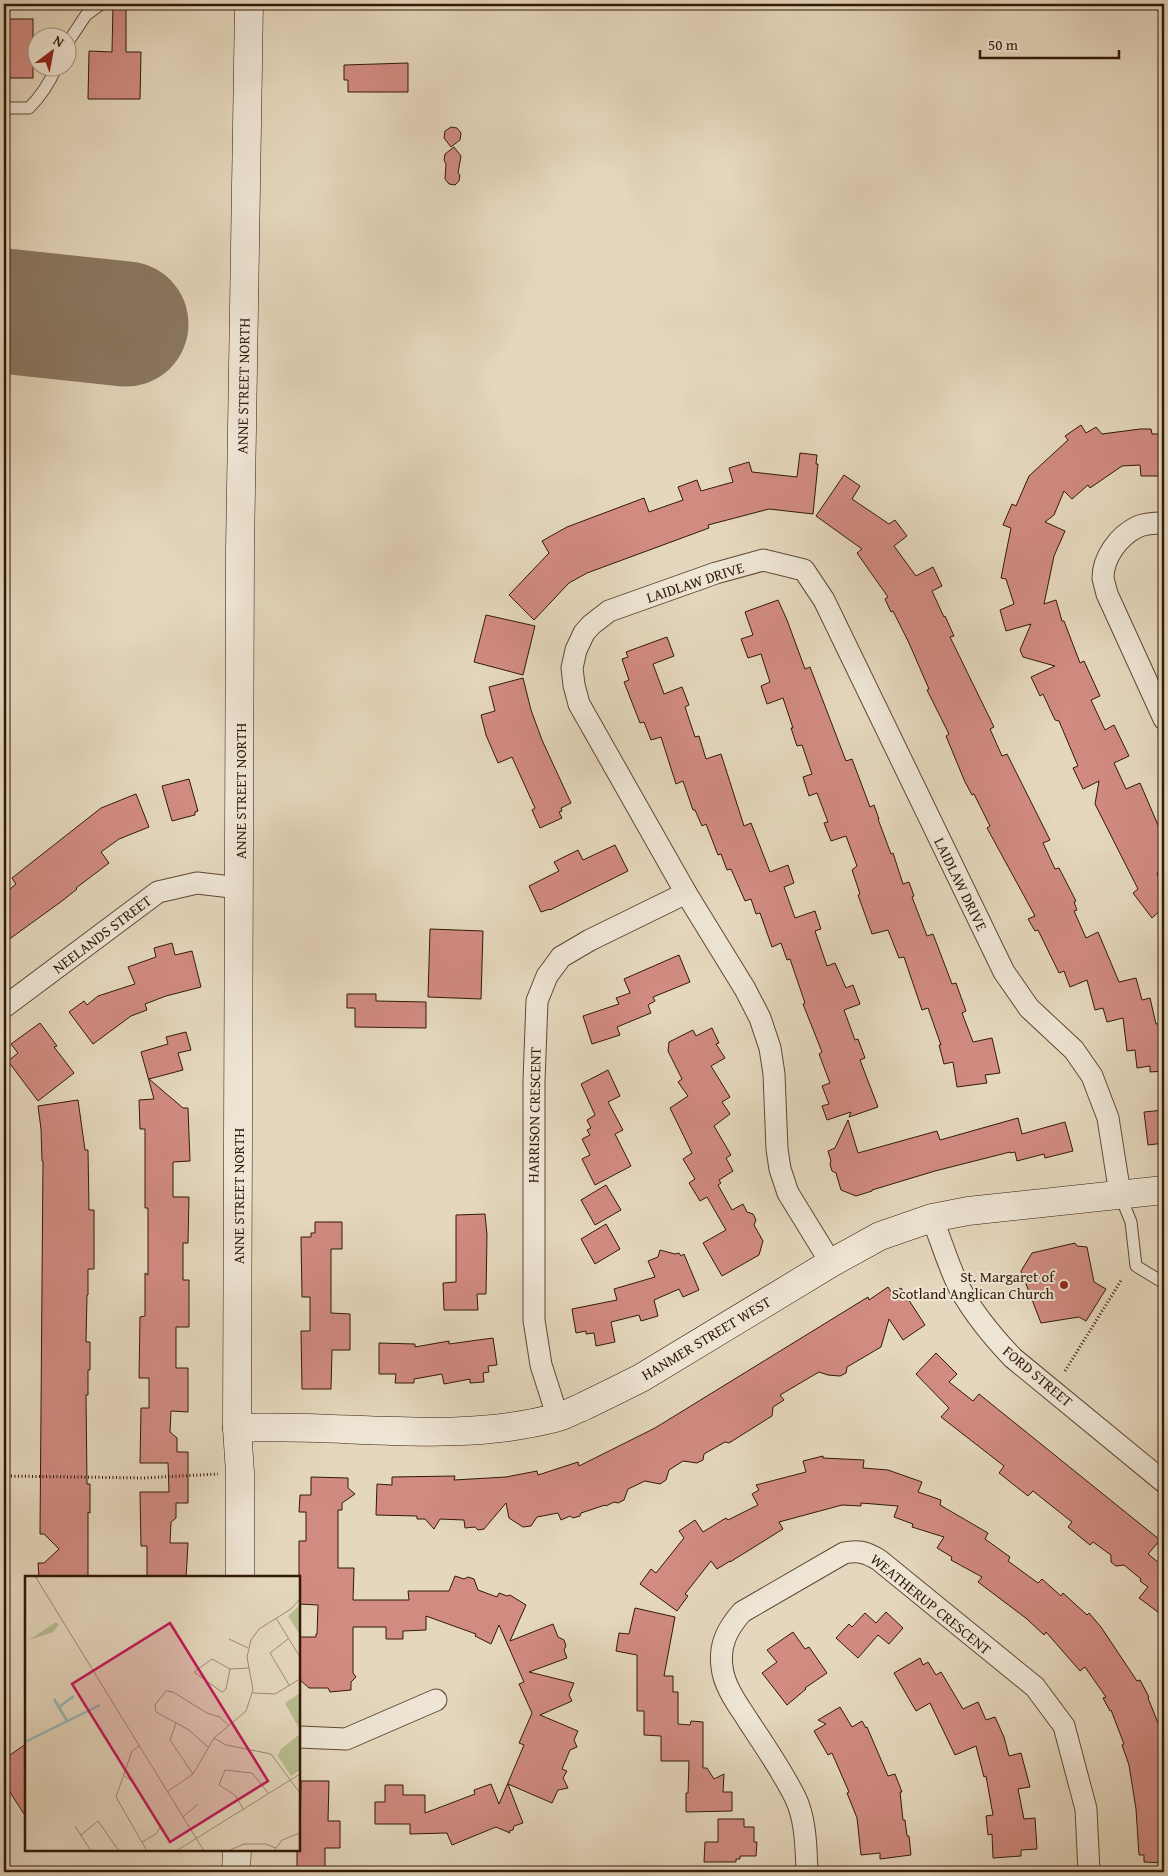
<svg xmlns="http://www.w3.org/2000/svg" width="1168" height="1876" viewBox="0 0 1168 1876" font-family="'Gentium Book Plus',serif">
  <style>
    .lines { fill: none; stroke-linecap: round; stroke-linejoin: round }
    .runway { stroke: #8b7862; stroke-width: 125 }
    .building { fill: #d18b81; stroke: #311908 }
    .lane-casing { stroke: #5e4835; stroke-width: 13 }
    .street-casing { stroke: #5e4835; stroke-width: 23 }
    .secondary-casing { stroke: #311908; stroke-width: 29 }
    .path { stroke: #311908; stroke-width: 3; stroke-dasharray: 1 2.5; stroke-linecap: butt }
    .lane { stroke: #eee5d4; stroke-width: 11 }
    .street { stroke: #eee5d4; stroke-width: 21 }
    .secondary { stroke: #eee5d4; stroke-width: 28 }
    .poi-dot { fill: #8f2418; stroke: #eee5d4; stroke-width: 2 }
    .labels { text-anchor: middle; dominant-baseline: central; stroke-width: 4; stroke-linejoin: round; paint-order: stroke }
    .street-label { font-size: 15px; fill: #311908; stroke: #eee5d4 }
    .poi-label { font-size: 15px; fill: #311908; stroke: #eee5d4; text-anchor: end }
    .inset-river { fill: none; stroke: #96b8b6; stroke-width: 2.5 }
    .inset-road { fill: none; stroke: #9d8b75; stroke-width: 1 }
    .view { fill: #c2185b; fill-opacity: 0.15; stroke: #c2185b; stroke-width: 2.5 }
    .inset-edge { fill: none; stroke: #311908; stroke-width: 2.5 }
  </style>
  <rect width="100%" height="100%" fill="#e5d7bd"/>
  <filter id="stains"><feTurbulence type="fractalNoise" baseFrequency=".004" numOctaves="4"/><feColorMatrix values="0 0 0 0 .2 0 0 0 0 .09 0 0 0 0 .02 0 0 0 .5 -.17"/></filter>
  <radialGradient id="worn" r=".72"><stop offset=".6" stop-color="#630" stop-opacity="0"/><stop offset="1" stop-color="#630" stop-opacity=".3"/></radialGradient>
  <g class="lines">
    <path class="runway" d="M4 311 126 324"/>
  </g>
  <g class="building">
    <path d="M113 5H126V52H141L140 99H88L89 51 112 52Z"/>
    <rect x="4" y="19" width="29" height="59"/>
    <path d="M408 63V92H348V80H344V65Z"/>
    <path d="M451 127 457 128 461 133 460 140 451 147 444 138 445 131Z"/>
    <path d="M454 147 461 156 458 173 460 175 459 181 455 185 449 184 445 179 446 164 444 160 445 154Z"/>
    <path d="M1081 425 1086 433 1096 427 1102 434 1140 429H1151L1152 434H1164V476H1141L1140 465 1122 466 1090 488 1088 485 1072 499 1064 491 1054 515 1045 522 1065 531 1054 556 1044 604 1056 600 1062 621H1064L1080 663 1084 661 1100 696 1091 700 1105 730 1114 725 1129 756 1114 763 1126 789 1140 783 1164 839V851L1159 853 1163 862 1157 874 1164 886V907L1152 918 1133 893 1138 889 1095 804 1099 781 1083 789 1073 768 1078 766 1059 721 1055 720 1043 694 1040 696 1031 677 1055 666 1023 657 1020 650 1031 624 1006 631 1000 610 1014 604 1006 579 1001 578 1011 528 1003 525 1012 504 1016 506 1029 476 1068 440 1065 436Z"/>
    <path d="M800 453 817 455 816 464H818L813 514 769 509 708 525 709 528 587 573 569 583 534 620 509 595 549 553 542 541 567 527 644 498 649 512 683 500 678 487 697 480 701 491 733 482 729 468 749 462 752 472 797 477Z"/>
    <path d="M844 475 860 486 852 499 889 524 895 520 907 536 894 546 916 576 933 567 942 586 932 591 944 617 945 616 954 636 950 637 994 727 990 729 1002 756 1007 754 1050 840 1043 843 1055 869 1059 868 1076 901 1074 902 1077 910 1074 911 1086 938 1098 932 1119 982 1136 978 1142 1000 1150 998 1156 1024 1164 1023V1071L1150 1072V1066L1137 1068 1135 1050 1127 1051 1123 1018 1107 1022 1103 1008 1095 1010 1087 980 1070 987 1064 971 1059 973 1038 930 1035 931 1028 919 1035 916 987 828 990 826 974 794 972 795 965 782 946 736 949 734 927 690 929 689 909 643 893 611 891 612 885 599 888 597 857 553 862 549 816 516Z"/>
    <path d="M778 600 787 620 805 669 810 667 846 761 852 759 870 807 874 805 879 819H878L891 854 893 853 903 884 909 882 914 896 912 897 927 936 933 934 952 984 956 983 966 1011 962 1013 973 1042 992 1038 1000 1073 985 1075 987 1083 957 1087 953 1062 944 1064 939 1045H941L928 1008 922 1010 904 957 899 958 888 930 872 934 858 895 860 894 852 870 857 866 846 836 831 841 824 823 828 822 817 793 809 796 803 777 812 774 802 745 797 746 791 728H793L783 698 767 704 761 686 770 682 761 654 748 658 741 639 753 635 745 612Z"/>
    <path d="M486 615 535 626 523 675 474 662Z"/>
    <path d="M667 637 674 656 653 664 664 694 682 687 689 705 685 707 695 737 699 736 706 759 721 754 744 826 751 823 770 872 788 865 794 883 784 887 795 918 815 911 821 929 815 931 827 966 835 963 846 988 853 985 860 1004 844 1010 855 1040 858 1039 865 1058 860 1060 878 1107 849 1117 851 1112 827 1120 822 1106 829 1104 822 1086 830 1083 819 1054 822 1052 803 1004 805 1003 790 959 787 960 781 943 772 947 760 913 756 914 751 899 745 901 731 869 727 870 721 854 718 855 706 824 702 826 695 810H693L683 781 676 784 661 737 651 740 644 722 640 723 624 682 629 680 622 659 628 657 626 652Z"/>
    <path d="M523 678 531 710 542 740 571 803 561 808 562 811 559 812 562 818 540 828 532 810 535 808 512 757 498 763 486 735 481 715 495 711 489 687Z"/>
    <path d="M189 779 198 811 195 812V815L191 816 172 821 162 786Z"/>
    <path d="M136 794 149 827 119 839 101 852 109 863 76 888 77 889 62 901 4 943V894L16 884 12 878 101 808Z"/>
    <path d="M615 845 628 871 550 910V909L541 912 529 886 559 871 554 862 578 850 583 860Z"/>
    <path d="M430 929 483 931 481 999 428 997Z"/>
    <path d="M172 943 175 955 192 951 201 987 166 996 145 1004 147 1010 131 1016 93 1044 69 1012 84 1001 87 1005 98 996 135 984 128 967 156 957 154 948Z"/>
    <path d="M679 955 690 982 653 997 655 1001 648 1005 651 1013 617 1027 620 1035 592 1044 583 1016 619 1004 616 998 630 993 624 979Z"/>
    <path d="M347 994H376V1001L426 1002V1028L355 1027V1008H347Z"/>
    <path d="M40 1023 57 1046 54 1047 74 1073 38 1101 8 1061 18 1053 11 1044Z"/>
    <path d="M712 1028 719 1043 716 1044 725 1058 711 1066 730 1097 722 1102 730 1114 714 1126 731 1155 726 1158 733 1171 719 1180 721 1183 718 1185 732 1210 743 1204 747 1212 753 1214 756 1220 754 1225 763 1241 759 1255 722 1276 703 1243 726 1230 707 1197 700 1201 689 1183 695 1179 683 1159 692 1153 670 1108 688 1096 678 1082 682 1079 668 1051 669 1042 693 1030 696 1036Z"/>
    <path d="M186 1032 191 1050 178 1053 183 1070 149 1079 183 1108H188L190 1161 173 1162V1197H189L188 1243H183V1280H189V1327H176V1368H188V1412L171 1411 170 1432 177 1438V1452H188V1503H176V1518L171 1522 170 1543H188L187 1562 186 1577H147V1546H141L140 1492H169L168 1463H140L141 1408H149V1378H139L140 1317 145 1316V1273L148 1275V1208H145V1129H140L139 1100 154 1099 141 1052 168 1044 166 1037Z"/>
    <path d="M608 1070 620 1096 608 1102 623 1130 615 1134 631 1166 595 1185 582 1159 590 1155 582 1139 590 1135 587 1130 591 1128 587 1120 595 1115 581 1084Z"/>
    <path d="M78 1100 85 1150H88L89 1210H94V1269H88V1295H87L86 1342H90V1370H88V1395H86L87 1484H90V1513L88 1512V1577H39L38 1563H44L59 1549 44 1534H40L43 1161H42L41 1129 38 1106Z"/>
    <path d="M1164 1110V1143L1148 1145 1144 1112Z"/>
    <path d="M1018 1118 1022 1134 1065 1122 1073 1151 1045 1158 1044 1154 1017 1161 1015 1152 1010 1153V1152L935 1171 872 1190V1191L856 1196 841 1190 836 1173 832 1171 830 1164 831 1161 828 1151 835 1148 848 1120 858 1153 937 1131 940 1140Z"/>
    <path d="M606 1185 621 1210 595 1225 581 1200Z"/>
    <path d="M485 1214 487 1235 486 1294H477L478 1310H444L443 1283 456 1282V1215Z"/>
    <path d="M315 1222H342V1249H331V1313L350 1314V1350H332L331 1389H302L301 1331H310V1297H302L301 1237H311V1233H315Z"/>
    <path d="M606 1224 620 1249 595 1264 581 1239Z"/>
    <path d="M1075 1243 1077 1246 1087 1247 1094 1282 1106 1289 1086 1321 1079 1317 1041 1323 1021 1271 1032 1253Z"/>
    <path d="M660 1250 675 1254 679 1253 681 1256 684 1254 699 1290 683 1297 679 1289 654 1300 658 1316 641 1321 639 1315 611 1322 615 1342 596 1346 594 1333 586 1334V1331L576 1333 572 1309 617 1300 614 1289 655 1277 648 1261 658 1257Z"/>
    <path d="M888 1287 892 1293 901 1288 925 1325 903 1340 889 1319 881 1347 847 1367 846 1373 840 1376 828 1375 819 1372 780 1395 784 1400 773 1407 772 1416 729 1443 725 1442 704 1454 703 1460 697 1463 683 1461 669 1470 666 1480 660 1484 645 1481 628 1489 624 1500 618 1503 614 1502 606 1506 605 1505 581 1513 580 1516 573 1518 570 1516 561 1520 558 1513 537 1517 531 1526 523 1527 509 1518 506 1503 484 1529 478 1530 475 1527 465 1528 464 1520 440 1519 434 1529 425 1519H417V1516L376 1515 377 1484 392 1485V1477L455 1476 454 1480 506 1477 537 1471 538 1475 578 1462 579 1466 655 1428 868 1297 869 1300Z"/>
    <path d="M493 1338 497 1365 488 1366 489 1372 483 1373 484 1382 470 1383V1379L444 1384 442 1374 414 1379V1383H395L396 1374H379V1343L415 1344V1347L449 1341V1344Z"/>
    <path d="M936 1353 957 1374 949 1382 973 1401 979 1394 1160 1540 1148 1554 1164 1567V1604L1158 1612 1139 1598 1148 1587 1140 1581 1141 1579 1124 1565 1116 1566 1111 1562V1555L1093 1542 1090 1545 1068 1527 1072 1522 1033 1491 1028 1496 999 1473 1004 1466 941 1417 949 1408 916 1374Z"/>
    <path d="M823 1456V1458L864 1460 863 1468 888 1470 922 1482 918 1492 941 1500 940 1505 988 1533 985 1539 1010 1557 1008 1561 1038 1583 1042 1579 1061 1596 1063 1593 1087 1615 1089 1613 1101 1627 1137 1681 1140 1680 1149 1697 1148 1698 1164 1738V1863L1144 1862V1855H1139L1136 1809 1129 1765 1122 1745 1124 1744 1111 1710 1110 1711 1103 1698 1106 1697 1085 1667 1080 1671 1046 1632 1044 1635 1027 1619 978 1582 982 1577 951 1560 952 1557 937 1548 944 1537 912 1527 913 1524 894 1517 898 1506 861 1503V1506L842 1505 779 1522 783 1529 730 1562V1561L717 1569 711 1561 685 1594 688 1596 677 1611 640 1584 651 1569 656 1573 684 1538 679 1531 695 1520 703 1532 726 1518 728 1520 758 1505 752 1494 759 1490 756 1485 806 1472 803 1461Z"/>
    <path d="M311 1477 348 1478V1488L355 1494 342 1503V1510H338V1568H354L353 1600H409L408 1591H449L455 1576 464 1579 468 1577 474 1579 478 1590 497 1597 499 1593 507 1596 510 1595 526 1605 510 1641 553 1624 558 1637 564 1640 566 1646 564 1650 567 1658 529 1672 574 1683 569 1695 572 1701 540 1715 578 1731 574 1740 577 1747 570 1750 562 1769 567 1771 563 1778 568 1788 558 1790 552 1803 508 1784 523 1823 514 1826 513 1830 509 1831 510 1833 496 1827 452 1845 447 1833 410 1834V1824H375V1802H385V1785H403V1795H425V1813L475 1794 474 1790 491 1784 499 1804 524 1745 519 1743 532 1713 519 1684 524 1682 499 1625 491 1644 475 1636 476 1634 426 1616V1630L403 1631V1639H386V1627H353V1673L356 1677 351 1682V1690L330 1692 328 1688H309L299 1679V1637H316V1634H317L318 1605 299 1604V1541H306V1512H299L300 1495H311Z"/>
    <path d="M635 1608 675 1617 664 1676H673V1692H678V1724L690 1725 691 1721 703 1722V1768H707L714 1779 724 1774 723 1792H732V1811L686 1812V1793H688L689 1761H661V1736L644 1735V1711H637V1655L616 1651 619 1633 629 1634Z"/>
    <path d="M886 1612 903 1628 889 1644 878 1635 858 1658 836 1638 849 1624 852 1627 865 1613 876 1623Z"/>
    <path d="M793 1632 805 1649 809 1647 827 1673 805 1688 806 1689 787 1705 762 1673 777 1662 767 1650Z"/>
    <path d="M920 1658 923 1665 928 1662 936 1675 941 1672 963 1709 978 1702 986 1720 995 1717 1004 1737 1009 1756 1021 1753 1030 1787 1018 1789 1024 1819 1035 1818 1037 1849 1021 1850V1856L993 1858 992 1834 988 1835 986 1816 993 1815 986 1776 984 1777 976 1746 955 1755 930 1703 916 1711 894 1673Z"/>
    <path d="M840 1707 852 1727 862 1721 866 1728 867 1727 888 1776 895 1774 902 1792H900L903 1820H905L907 1836H909L911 1855 880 1859V1853L861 1855 857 1818 847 1793 849 1792 832 1753 828 1755 814 1731 826 1724 818 1720Z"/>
    <path d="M26 1744V1817L4 1783V1759Z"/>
    <path d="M301 1781H329L328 1821H340V1848H325V1872H297V1850H299V1836H300Z"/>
    <path d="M718 1819H744V1827H754V1842H757L756 1856H740V1859H736V1862H704L705 1842H718Z"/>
  </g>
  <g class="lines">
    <defs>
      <g id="lane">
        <path d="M68 42 86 15 101 4"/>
        <path d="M4 108H29C41 96 49 84 56 68"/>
        <path d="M1120 1195 1131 1222 1136 1266 1164 1283"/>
      </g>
      <g id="street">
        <path d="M1164 523C1156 523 1145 523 1137 527 1119 536 1103 557 1103 578 1104 583 1106 589 1107 594L1164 719"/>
        <path d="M4 1007 158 892 197 883 240 888"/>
        <path d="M932 1218C941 1240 948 1265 959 1287 973 1313 992 1336 1013 1358L1164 1482"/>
        <path d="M831 1263 788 1193 780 1169 777 1149 774 1074 770 1048 760 1018 745 989 686 893 579 704 574 685 572 668 576 650 584 633 591 625 609 611 716 573 763 560 804 570 824 600 1004 972 1029 1008 1074 1050 1092 1076 1108 1118 1120 1194"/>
        <path d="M558 1418 541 1365 534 1320V1081L537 1001 547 976 561 957 590 940 686 893"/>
        <path d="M299 1737 346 1739 436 1700"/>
        <path d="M807 1872C806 1848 806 1819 795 1797 782 1771 765 1746 749 1722 739 1706 724 1687 722 1667 719 1645 727 1629 742 1612L844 1553C858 1550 866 1552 879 1560L1035 1687 1064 1726 1086 1809 1089 1872"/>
      </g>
      <g id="secondary">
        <path d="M237 1428C343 1423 451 1445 555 1418 564 1416 572 1411 580 1408 601 1398 621 1388 641 1378L831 1263 880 1236 932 1218 968 1211 1164 1190"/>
        <path d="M240 1577V1473L237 1428 240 550 249 4"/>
        <path d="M236 1872 237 1850"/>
      </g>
    </defs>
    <use href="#lane" class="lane-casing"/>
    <use href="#street" class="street-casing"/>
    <use href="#secondary" class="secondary-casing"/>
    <g class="path">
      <path d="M1065 1371 1122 1279"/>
      <path d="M4 1476 144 1478 218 1474"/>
    </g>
    <use href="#lane" class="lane"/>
    <use href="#street" class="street"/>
    <use href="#secondary" class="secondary"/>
  </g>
  <circle class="poi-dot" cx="1064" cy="1285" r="5"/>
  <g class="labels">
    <g class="street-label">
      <text transform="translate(243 386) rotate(-89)">ANNE STREET NORTH</text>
      <text transform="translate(695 582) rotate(-18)">LAIDLAW DRIVE</text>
      <text transform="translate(240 791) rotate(-90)">ANNE STREET NORTH</text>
      <text transform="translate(961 884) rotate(64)">LAIDLAW DRIVE</text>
      <text transform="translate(102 934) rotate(-37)">NEELANDS STREET</text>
      <text transform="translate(534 1115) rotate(-89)">HARRISON CRESCENT</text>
      <text transform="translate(238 1196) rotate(-90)">ANNE STREET NORTH</text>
      <text transform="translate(706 1338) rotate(-31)">HANMER STREET WEST</text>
      <text transform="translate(1038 1376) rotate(40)">FORD STREET</text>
      <text transform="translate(931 1604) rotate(39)">WEATHERUP CRESCENT</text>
    </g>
    <g class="poi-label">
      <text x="1054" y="1276">St. Margaret of<tspan x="1054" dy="17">Scotland Anglican Church</tspan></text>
    </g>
  </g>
  <g transform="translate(25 1576)">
    <rect width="275" height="275" fill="#e5d7bd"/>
    <path d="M275 29V59L263 40ZM31 46 34 49 28 56 4 64Z" fill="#b7bd8f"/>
    <path d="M275 117V154L260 127ZM275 158V194L266 200 253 180 256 173Z" fill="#b7bd8f"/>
    <path class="inset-river" d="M29 123 42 145M34 131 49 120M0 166 75 129"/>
    <path class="inset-road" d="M10 0 179 275M251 42 275 81M204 63 223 72M263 63 245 77 264 109M205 93 201 113 197 116 169 96 187 83 205 93 224 92M228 117 250 118 275 103M151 147 145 164 168 198M189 162 201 169 246 178 275 217M114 170 107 175 91 221 122 275M183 171 164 154 131 136 130 129 141 115 148 116 182 137 195 141 204 150M98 199 107 205 135 251 131 258 117 266M142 216 168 198 189 162 221 135 228 114 222 81 226 64 234 53 266 33 275 23M219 234 210 219 194 209 200 194 227 197 244 218M158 241 173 228M50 250 66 275M56 259 73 245 94 275M151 275 275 198M203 275 219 268H241L251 272M249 275 257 264 275 257"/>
    <path class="view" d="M145 47 243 205 145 266 47 108Z"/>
    <rect width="275" height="275" class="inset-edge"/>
  </g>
  <rect width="1168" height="1876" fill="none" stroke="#e5d7bd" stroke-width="20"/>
  <rect x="5" y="5" width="1158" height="1866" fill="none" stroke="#311908" stroke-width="2.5"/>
  <rect x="10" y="10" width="1148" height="1856" fill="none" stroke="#311908"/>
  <g transform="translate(52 52) rotate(32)"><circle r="24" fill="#eee5d4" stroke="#a29382"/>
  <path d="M0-4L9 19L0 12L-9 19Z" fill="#8f2418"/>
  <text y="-8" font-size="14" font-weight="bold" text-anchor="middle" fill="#311908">N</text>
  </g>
  <path d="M980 50v8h139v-8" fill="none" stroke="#311908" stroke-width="2.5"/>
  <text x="988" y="50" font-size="15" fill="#311908" stroke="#eee5d4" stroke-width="4" paint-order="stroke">50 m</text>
  <rect width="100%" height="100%" filter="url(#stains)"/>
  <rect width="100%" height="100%" fill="url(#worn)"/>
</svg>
